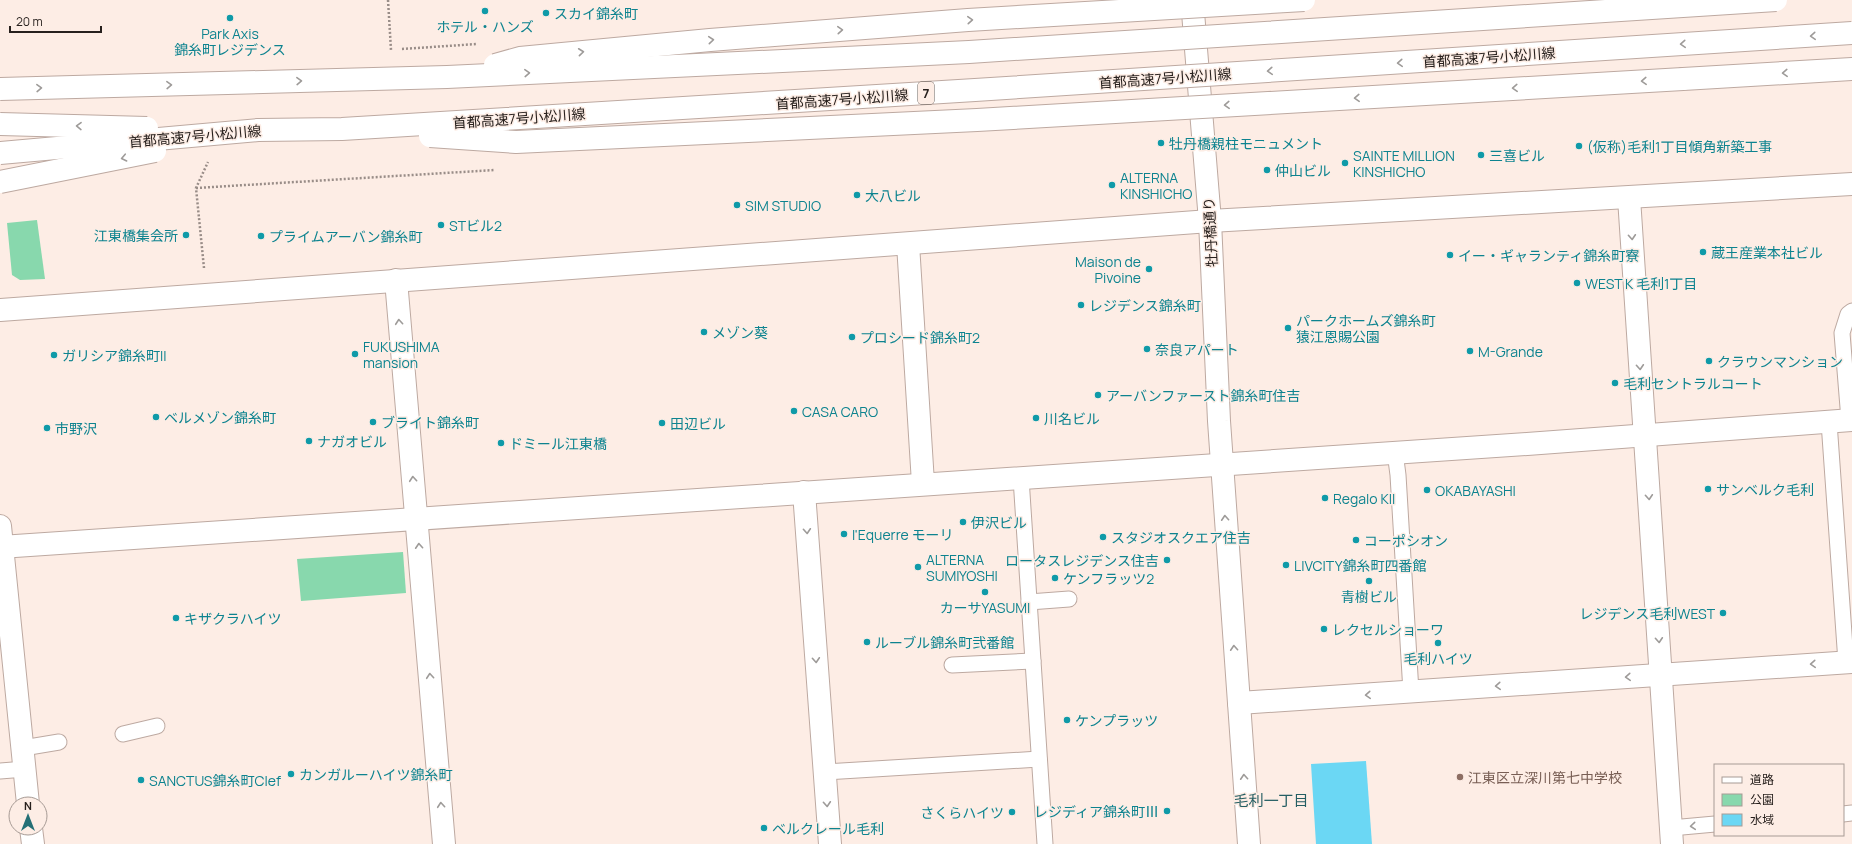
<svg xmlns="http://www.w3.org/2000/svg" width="1852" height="844" viewBox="0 0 1852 844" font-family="Manrope,'Noto Sans JP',sans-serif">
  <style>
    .green { fill: #88d8ad }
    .water { fill: #6bd7f4 }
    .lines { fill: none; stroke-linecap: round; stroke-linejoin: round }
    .service-casing { stroke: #bda9a1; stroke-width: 17 }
    .minor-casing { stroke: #bda9a1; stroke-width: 24 }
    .tertiary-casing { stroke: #bda9a1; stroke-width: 24 }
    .motorway-casing { stroke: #bda9a1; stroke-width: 24 }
    .path { stroke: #998d88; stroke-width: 2.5; stroke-dasharray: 2 2; stroke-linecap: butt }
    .service { stroke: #fff; stroke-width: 15 }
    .minor { stroke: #fff; stroke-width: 22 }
    .tertiary { stroke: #fff; stroke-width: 22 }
    .motorway { stroke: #fff; stroke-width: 22 }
    .motorway-bridge-casing { stroke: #bda9a1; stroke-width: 24; stroke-linecap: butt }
    .motorway-bridge { stroke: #fff; stroke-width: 22 }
    .oneway { stroke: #9e9b99 }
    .culture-dot { fill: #0f9aa8; stroke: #fdede5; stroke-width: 1.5 }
    .education-dot { fill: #8d6e63; stroke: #fdede5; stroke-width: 1.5 }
    .labels { text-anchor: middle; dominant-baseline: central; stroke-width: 3; stroke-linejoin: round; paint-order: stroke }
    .shield { fill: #fdede5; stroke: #675e59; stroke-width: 1 }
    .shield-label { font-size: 13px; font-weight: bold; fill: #27201d }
    .culture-label { font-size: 14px; fill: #0d838f; stroke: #fdede5; text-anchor: start }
    .street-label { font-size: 14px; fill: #27201d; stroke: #fdede5 }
    .education-label { font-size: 14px; fill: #785e54; stroke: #fdede5; text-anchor: start }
    .neighbourhood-label { font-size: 15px; fill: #245e63; stroke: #fdede5 }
  </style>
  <rect width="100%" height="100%" fill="#fdede5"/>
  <g class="green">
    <path d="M37 220 45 279 20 280 12 275 7 223Z"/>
    <path d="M403 552 406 593 301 601 297 559Z"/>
  </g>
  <path class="water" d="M1366 761 1372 844H1316L1311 764Z"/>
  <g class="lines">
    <defs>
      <g id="service">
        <path d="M1849 420 1842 333 1848 314 1852 311"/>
        <path d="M1829 422 1846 662"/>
        <path d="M1395 452 1398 475 1411 692"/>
        <path d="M1021 478 1045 844"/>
        <path d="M1029 602 1069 599"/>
        <path d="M952 665 1033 661"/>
        <path d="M123 734 157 726"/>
        <path d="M23 748 59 742"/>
        <path d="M0 771 25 769"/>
        <path d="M825 772 1039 759"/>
        <path d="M1843 814 1852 813"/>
        <path d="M1671 828 1715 824"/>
      </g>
      <g id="minor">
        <path d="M1629 198 1672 844"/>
        <path d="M908 244 923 483"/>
        <path d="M396 280 444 844"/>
        <path d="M0 310 1210 221 1852 184"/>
        <path d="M804 492 830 844"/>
        <path d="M1239 703 1852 662"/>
      </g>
      <g id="tertiary">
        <path d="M1192 0 1210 221 1219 421 1249 844"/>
        <path d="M0 526 28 804"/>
        <path d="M0 547 1527 444 1852 420"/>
        <path d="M31 828 33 844"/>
      </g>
      <path id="motorway" d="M1683 79 1852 69"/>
    </defs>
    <use href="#service" class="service-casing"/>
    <use href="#minor" class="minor-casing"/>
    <use href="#tertiary" class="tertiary-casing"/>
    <use href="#motorway" class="motorway-casing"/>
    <g class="path">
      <path d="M388 0 391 50"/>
      <path d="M402 49 477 44"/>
      <path d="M196 188 495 170"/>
      <path d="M204 268 196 188 208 162"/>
    </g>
    <use href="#service" class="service"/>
    <use href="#minor" class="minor"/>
    <use href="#tertiary" class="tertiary"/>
    <use href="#motorway" class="motorway"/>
    <defs>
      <g id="motorway-bridge">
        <path d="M495 65 520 58 710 40 968 20 1304 0"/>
        <path d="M0 89 447 77 969 52 1776 0"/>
        <path d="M0 124 147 128"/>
        <path d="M430 136 516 142 977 120 1683 79"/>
        <path d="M0 153 258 130 342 129 975 90 1852 33"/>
        <path d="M0 182 155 151"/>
      </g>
    </defs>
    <use href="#motorway-bridge" class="motorway-bridge-casing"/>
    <use href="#motorway-bridge" class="motorway-bridge"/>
  </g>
  <defs><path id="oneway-chevron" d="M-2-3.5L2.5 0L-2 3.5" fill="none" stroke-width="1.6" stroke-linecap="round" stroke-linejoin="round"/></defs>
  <g class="oneway">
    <use href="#oneway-chevron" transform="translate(970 20) rotate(-4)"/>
    <use href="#oneway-chevron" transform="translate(840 30) rotate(-4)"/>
    <use href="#oneway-chevron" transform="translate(1813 36) rotate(176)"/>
    <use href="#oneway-chevron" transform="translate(711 40) rotate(-5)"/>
    <use href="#oneway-chevron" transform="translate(1683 44) rotate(176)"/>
    <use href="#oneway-chevron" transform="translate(581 52) rotate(-6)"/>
    <use href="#oneway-chevron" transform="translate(1400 63) rotate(176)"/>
    <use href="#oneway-chevron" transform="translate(1270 71) rotate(176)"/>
    <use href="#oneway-chevron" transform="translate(527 73) rotate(-3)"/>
    <use href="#oneway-chevron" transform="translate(1785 73) rotate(177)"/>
    <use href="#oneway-chevron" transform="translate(299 81) rotate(-2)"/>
    <use href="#oneway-chevron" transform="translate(1644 81) rotate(177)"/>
    <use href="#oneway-chevron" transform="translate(169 85) rotate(-2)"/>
    <use href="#oneway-chevron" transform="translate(39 88) rotate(-2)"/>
    <use href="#oneway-chevron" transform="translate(1515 88) rotate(177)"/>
    <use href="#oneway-chevron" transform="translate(1357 98) rotate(177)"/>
    <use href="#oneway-chevron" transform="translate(1227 105) rotate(177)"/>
    <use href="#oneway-chevron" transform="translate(79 126) rotate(-179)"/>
    <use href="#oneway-chevron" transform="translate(124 158) rotate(168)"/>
    <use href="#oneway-chevron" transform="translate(1632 237) rotate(86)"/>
    <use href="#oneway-chevron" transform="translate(399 322) rotate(-95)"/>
    <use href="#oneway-chevron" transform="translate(1640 367) rotate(86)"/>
    <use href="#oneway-chevron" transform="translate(413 479) rotate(-95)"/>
    <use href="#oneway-chevron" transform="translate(1649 497) rotate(86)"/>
    <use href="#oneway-chevron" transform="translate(1225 518) rotate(-94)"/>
    <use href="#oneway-chevron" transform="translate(807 531) rotate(86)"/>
    <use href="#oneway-chevron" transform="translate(419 546) rotate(-94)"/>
    <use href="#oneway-chevron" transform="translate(1659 640) rotate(86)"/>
    <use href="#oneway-chevron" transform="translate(1234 648) rotate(-94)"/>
    <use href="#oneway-chevron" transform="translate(816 660) rotate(86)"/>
    <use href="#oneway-chevron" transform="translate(1813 664) rotate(176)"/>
    <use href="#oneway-chevron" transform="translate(430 676) rotate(-95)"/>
    <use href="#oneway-chevron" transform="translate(1628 677) rotate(176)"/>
    <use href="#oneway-chevron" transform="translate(1498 686) rotate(176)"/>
    <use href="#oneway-chevron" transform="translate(1368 695) rotate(176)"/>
    <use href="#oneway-chevron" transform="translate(1244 777) rotate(-94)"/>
    <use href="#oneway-chevron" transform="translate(827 804) rotate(86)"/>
    <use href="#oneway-chevron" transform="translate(441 805) rotate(-95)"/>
    <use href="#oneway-chevron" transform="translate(1693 826) rotate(175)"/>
  </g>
  <g class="culture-dot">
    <circle cx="485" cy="11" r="4"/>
    <circle cx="546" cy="13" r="4"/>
    <circle cx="230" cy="18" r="4"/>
    <circle cx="1161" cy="143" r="4"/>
    <circle cx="1579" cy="146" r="4"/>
    <circle cx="1481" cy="155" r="4"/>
    <circle cx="1345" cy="163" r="4"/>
    <circle cx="1267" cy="170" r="4"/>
    <circle cx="1112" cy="185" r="4"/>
    <circle cx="857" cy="195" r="4"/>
    <circle cx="737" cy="205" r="4"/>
    <circle cx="441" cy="225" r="4"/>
    <circle cx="186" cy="235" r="4"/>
    <circle cx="261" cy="236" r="4"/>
    <circle cx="1703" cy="252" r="4"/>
    <circle cx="1450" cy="255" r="4"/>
    <circle cx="1149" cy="269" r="4"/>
    <circle cx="1577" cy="283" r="4"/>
    <circle cx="1081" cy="305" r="4"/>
    <circle cx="1288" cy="328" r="4"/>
    <circle cx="704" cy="332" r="4"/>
    <circle cx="852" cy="337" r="4"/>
    <circle cx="1147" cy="349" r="4"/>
    <circle cx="1470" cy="351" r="4"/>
    <circle cx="355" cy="354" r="4"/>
    <circle cx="54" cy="355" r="4"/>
    <circle cx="1709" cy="361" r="4"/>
    <circle cx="1615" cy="383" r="4"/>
    <circle cx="1098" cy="395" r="4"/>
    <circle cx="794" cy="411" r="4"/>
    <circle cx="156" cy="417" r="4"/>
    <circle cx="1036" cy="418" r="4"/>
    <circle cx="373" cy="422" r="4"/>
    <circle cx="662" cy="423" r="4"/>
    <circle cx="47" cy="428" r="4"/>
    <circle cx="309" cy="441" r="4"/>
    <circle cx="501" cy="443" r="4"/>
    <circle cx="1708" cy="489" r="4"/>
    <circle cx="1427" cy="490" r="4"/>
    <circle cx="1325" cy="498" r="4"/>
    <circle cx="963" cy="522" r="4"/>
    <circle cx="844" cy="534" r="4"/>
    <circle cx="1103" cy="537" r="4"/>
    <circle cx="1356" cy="540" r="4"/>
    <circle cx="1167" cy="560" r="4"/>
    <circle cx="1286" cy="565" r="4"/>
    <circle cx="918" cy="567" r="4"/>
    <circle cx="1055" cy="578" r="4"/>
    <circle cx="1369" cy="581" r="4"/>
    <circle cx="985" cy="592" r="4"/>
    <circle cx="1723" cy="613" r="4"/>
    <circle cx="176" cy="618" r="4"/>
    <circle cx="1324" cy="629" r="4"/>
    <circle cx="867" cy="642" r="4"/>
    <circle cx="1438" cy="643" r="4"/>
    <circle cx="1067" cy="720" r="4"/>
    <circle cx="291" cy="774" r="4"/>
    <circle cx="141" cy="780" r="4"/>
    <circle cx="1167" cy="811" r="4"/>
    <circle cx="1012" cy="812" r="4"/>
    <circle cx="764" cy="828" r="4"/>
  </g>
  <circle class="education-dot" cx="1460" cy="777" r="4"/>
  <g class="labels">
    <rect class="shield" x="918" y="82" width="16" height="22" rx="3"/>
    <g class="shield-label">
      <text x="926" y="93">7</text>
    </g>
    <g class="culture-label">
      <text x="554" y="13">スカイ錦糸町</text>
      <text x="485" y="26" text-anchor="middle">ホテル・ハンズ</text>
      <text x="230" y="33" text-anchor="middle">Park Axis<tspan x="230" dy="16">錦糸町レジデンス</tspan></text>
      <text x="1169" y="143">牡丹橋親柱モニュメント</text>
      <text x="1587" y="146">(仮称)毛利1丁目傾角新築工事</text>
      <text x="1353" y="155">SAINTE MILLION<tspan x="1353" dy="16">KINSHICHO</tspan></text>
      <text x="1489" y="155">三喜ビル</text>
      <text x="1275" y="170">仲山ビル</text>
      <text x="1120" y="177">ALTERNA<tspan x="1120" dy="16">KINSHICHO</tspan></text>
      <text x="865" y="195">大八ビル</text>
      <text x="745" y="205">SIM STUDIO</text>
      <text x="449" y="225">STビル2</text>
      <text x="178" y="235" text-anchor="end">江東橋集会所</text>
      <text x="269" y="236">プライムアーバン錦糸町</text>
      <text x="1711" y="252">蔵王産業本社ビル</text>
      <text x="1458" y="255">イー・ギャランティ錦糸町寮</text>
      <text x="1141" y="261" text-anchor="end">Maison de<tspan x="1141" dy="16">Pivoine</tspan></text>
      <text x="1585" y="283">WEST K 毛利1丁目</text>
      <text x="1089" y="305">レジデンス錦糸町</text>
      <text x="1296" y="320">パークホームズ錦糸町<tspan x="1296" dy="16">猿江恩賜公園</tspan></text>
      <text x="712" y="332">メゾン葵</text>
      <text x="860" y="337">プロシード錦糸町2</text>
      <text x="363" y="346">FUKUSHIMA<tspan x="363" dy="16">mansion</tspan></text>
      <text x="1155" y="349">奈良アパート</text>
      <text x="1478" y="351">M-Grande</text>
      <text x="62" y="355">ガリシア錦糸町II</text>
      <text x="1717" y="361">クラウンマンション</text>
      <text x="1623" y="383">毛利セントラルコート</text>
      <text x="1106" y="395">アーバンファースト錦糸町住吉</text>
      <text x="802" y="411">CASA CARO</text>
      <text x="164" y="417">ベルメゾン錦糸町</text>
      <text x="1044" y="418">川名ビル</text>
      <text x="381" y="422">ブライト錦糸町</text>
      <text x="670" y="423">田辺ビル</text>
      <text x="55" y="428">市野沢</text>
      <text x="317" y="441">ナガオビル</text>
      <text x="509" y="443">ドミール江東橋</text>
      <text x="1716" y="489">サンベルク毛利</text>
      <text x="1435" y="490">OKABAYASHI</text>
      <text x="1333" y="498">Regalo KII</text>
      <text x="971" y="522">伊沢ビル</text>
      <text x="852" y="534">l'Equerre モーリ</text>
      <text x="1111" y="537">スタジオスクエア住吉</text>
      <text x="1364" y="540">コーポシオン</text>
      <text x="926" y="559">ALTERNA<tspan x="926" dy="16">SUMIYOSHI</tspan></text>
      <text x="1159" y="560" text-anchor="end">ロータスレジデンス住吉</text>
      <text x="1294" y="565">LIVCITY錦糸町四番館</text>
      <text x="1063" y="578">ケンフラッツ2</text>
      <text x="1369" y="596" text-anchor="middle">青樹ビル</text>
      <text x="985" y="607" text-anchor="middle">カーサYASUMI</text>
      <text x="1715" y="613" text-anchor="end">レジデンス毛利WEST</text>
      <text x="184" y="618">キザクラハイツ</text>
      <text x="1332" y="629">レクセルショーワ</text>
      <text x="875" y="642">ルーブル錦糸町弐番館</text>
      <text x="1438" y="658" text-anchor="middle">毛利ハイツ</text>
      <text x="1075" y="720">ケンプラッツ</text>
      <text x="299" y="774">カンガルーハイツ錦糸町</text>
      <text x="149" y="780">SANCTUS錦糸町Clef</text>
      <text x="1159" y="811" text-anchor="end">レジディア錦糸町Ⅲ</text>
      <text x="1004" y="812" text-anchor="end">さくらハイツ</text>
      <text x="772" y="828">ベルクレール毛利</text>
    </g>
    <g class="street-label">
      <text transform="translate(1489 57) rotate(-4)">首都高速7号小松川線</text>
      <text transform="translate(1165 78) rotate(-4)">首都高速7号小松川線</text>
      <text transform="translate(842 99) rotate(-4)">首都高速7号小松川線</text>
      <text transform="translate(519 118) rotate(-4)">首都高速7号小松川線</text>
      <text transform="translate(195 136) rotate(-5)">首都高速7号小松川線</text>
      <text transform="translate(1210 232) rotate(-93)">牡丹橋通り</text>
    </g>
    <g class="education-label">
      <text x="1468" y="777">江東区立深川第七中学校</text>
    </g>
    <g class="neighbourhood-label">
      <text x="1271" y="800">毛利一丁目</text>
    </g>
  </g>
  <rect x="1714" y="764" width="130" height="72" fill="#fdede5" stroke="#a79b95"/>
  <rect x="1722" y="777" width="20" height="6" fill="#ffffff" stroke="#a79b95"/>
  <text x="1750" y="784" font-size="12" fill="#27201d">道路</text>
  <rect x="1722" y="794" width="20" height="12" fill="#88d8ad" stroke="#a79b95"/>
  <text x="1750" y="804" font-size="12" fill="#27201d">公園</text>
  <rect x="1722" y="814" width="20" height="12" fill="#6bd7f4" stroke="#a79b95"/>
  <text x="1750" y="824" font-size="12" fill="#27201d">水域</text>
  <g transform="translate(28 816)"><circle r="19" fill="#fdede5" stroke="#a79b95"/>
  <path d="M0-3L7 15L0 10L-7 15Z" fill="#257076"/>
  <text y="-6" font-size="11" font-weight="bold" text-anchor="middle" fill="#27201d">N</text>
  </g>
  <path d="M10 26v6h91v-6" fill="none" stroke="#27201d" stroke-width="2"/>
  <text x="16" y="26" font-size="12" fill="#27201d" stroke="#fdede5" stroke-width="3" paint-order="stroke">20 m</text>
</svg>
